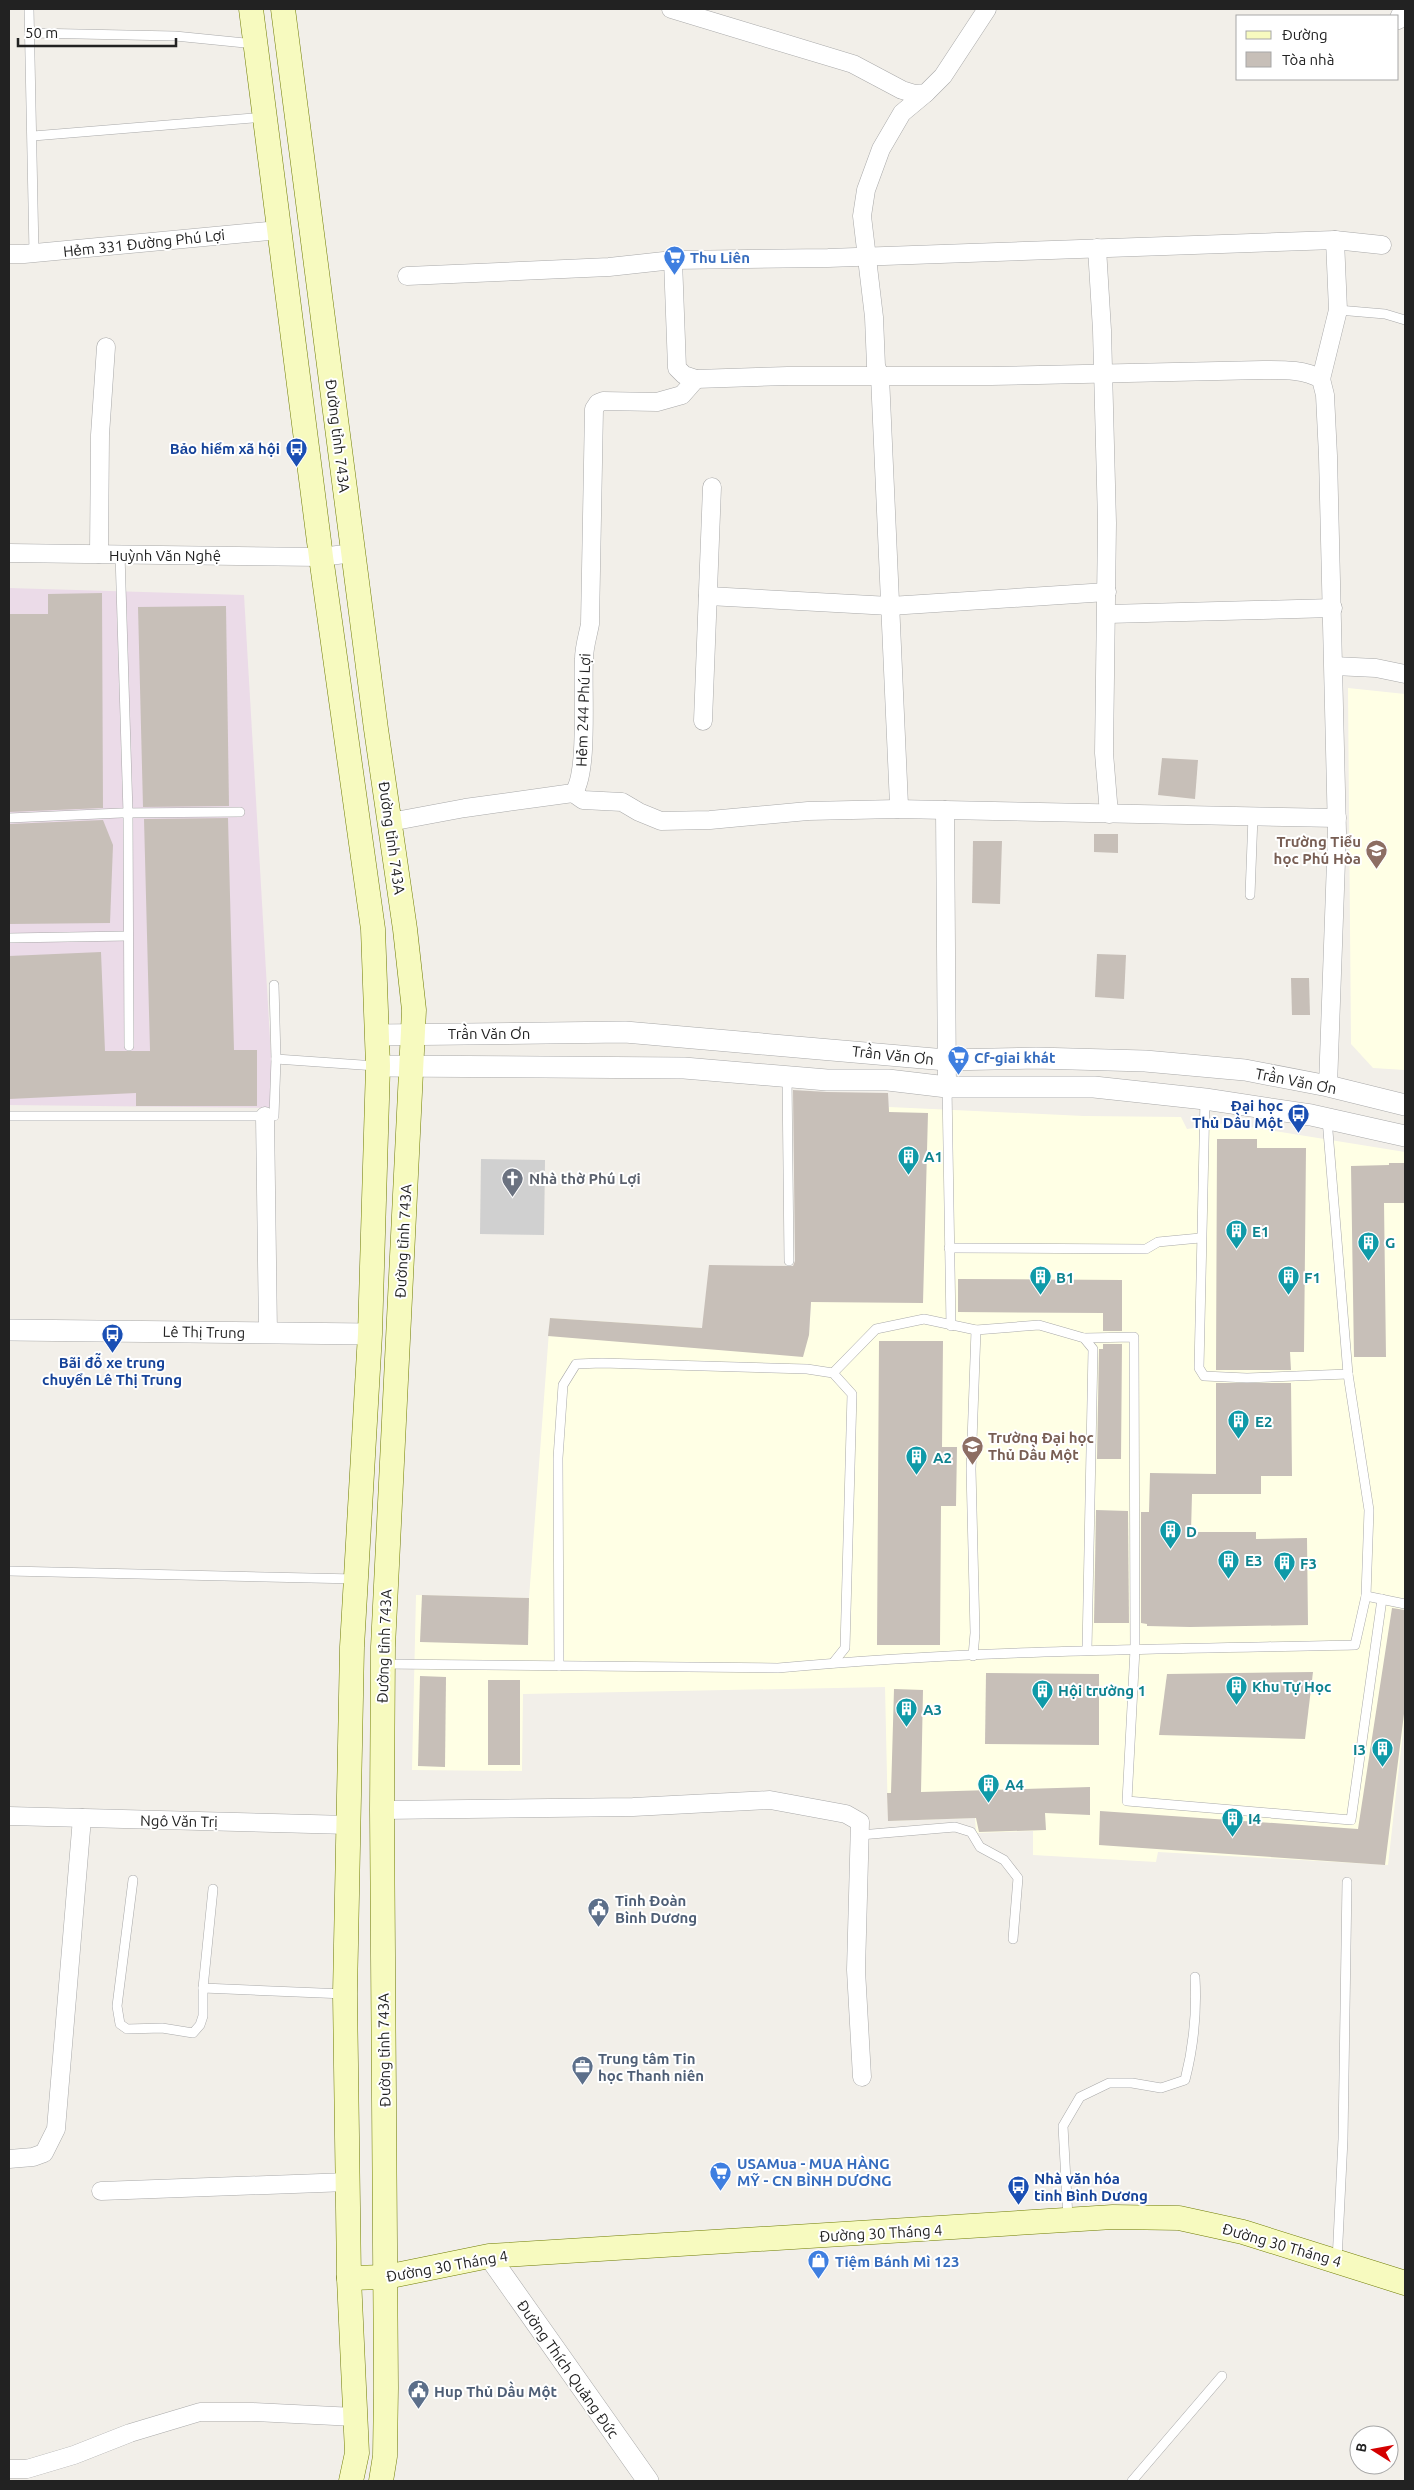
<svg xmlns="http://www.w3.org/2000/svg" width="1414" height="2490" viewBox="0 0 1414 2490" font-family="Ubuntu,sans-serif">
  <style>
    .industrial { fill: #ebdbe8 }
    .education { fill: #ffffe5 }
    .religious { fill: #d0d0d0 }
    .building { fill: #c7bfb8 }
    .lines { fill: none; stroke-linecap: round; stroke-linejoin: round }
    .service-casing { stroke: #a9a9a9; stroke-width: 10 }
    .minor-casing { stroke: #a9a9a9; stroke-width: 19 }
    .tertiary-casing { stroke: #a9a9a9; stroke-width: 22 }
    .secondary-casing { stroke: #707d05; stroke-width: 25 }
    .service { stroke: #fff; stroke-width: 9 }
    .minor { stroke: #fff; stroke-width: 18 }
    .tertiary { stroke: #fff; stroke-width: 21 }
    .secondary { stroke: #f7fabf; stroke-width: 24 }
    .labels { text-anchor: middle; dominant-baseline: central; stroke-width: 4; stroke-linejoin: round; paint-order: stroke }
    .street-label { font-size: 15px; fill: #222; stroke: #fff }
    .shop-label { font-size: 15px; font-weight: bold; fill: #366cbe; stroke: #fff; text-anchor: start }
    .transit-label { font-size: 15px; font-weight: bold; fill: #164399; stroke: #fff; text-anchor: end }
    .education-label { font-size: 15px; font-weight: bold; fill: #785e54; stroke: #fff; text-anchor: end }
    .culture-label { font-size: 15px; font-weight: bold; fill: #0d838f; stroke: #fff; text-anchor: start }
    .worship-label { font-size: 15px; font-weight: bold; fill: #5b616d; stroke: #fff; text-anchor: start }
    .service-label { font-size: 15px; font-weight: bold; fill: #4e5e75; stroke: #fff; text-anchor: start }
  </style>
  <rect width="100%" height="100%" fill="#f2efe9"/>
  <path class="industrial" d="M9 588 244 595 274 1108 9 1105Z"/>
  <g class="education">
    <path d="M1348 688 1405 694V1070L1373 1068 1351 1044Z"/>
    <path d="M889 1107 1084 1116 1181 1117 1187 1129 1226 1123 1405 1152V1714L1388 1865 1158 1852 1156 1862 1033 1855V1831L976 1833 975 1818 888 1821 885 1687 523 1694 522 1771 412 1770 416 1595 529 1598 550 1318 809 1335 815 1236 889 1112Z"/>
  </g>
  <path class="religious" d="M481 1159 545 1160 544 1235 480 1234Z"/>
  <g class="building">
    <path d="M102 593 103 808 9 812V614H48V594Z"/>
    <path d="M226 606 229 806 143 807 138 607Z"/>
    <path d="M1162 758 1198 760 1195 799 1158 795Z"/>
    <path d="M228 818 234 1050H257V1106H136V1093L9 1099V956L101 952 105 1051H150L144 819Z"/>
    <path d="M103 820 113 845 110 923 9 924V824Z"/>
    <path d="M1094 834H1118V853L1094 852Z"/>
    <path d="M973 841H1002L1000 904 972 903Z"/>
    <path d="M1097 954 1126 955 1124 999 1095 997Z"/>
    <path d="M1291 978H1309L1310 1015H1292Z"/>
    <path d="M793 1090 827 1092 888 1093 889 1112 928 1113 923 1303 811 1302 809 1335 803 1357 548 1336 550 1318 702 1328 709 1265 793 1266 795 1261Z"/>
    <path d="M1217 1139H1257V1148H1306L1304 1352H1290L1291 1370H1216Z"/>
    <path d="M1389 1163H1405V1203H1384L1386 1357H1354L1351 1166 1389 1165Z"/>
    <path d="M958 1279 1122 1280V1331H1103V1313L958 1312Z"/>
    <path d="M879 1341H943L942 1447H957L956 1506H941L940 1645H877Z"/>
    <path d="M1103 1344H1122L1121 1459H1097L1099 1349H1103Z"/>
    <path d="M1216 1383H1291L1292 1476H1261V1494H1192L1191 1532H1256V1539L1307 1538 1308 1625 1190 1627 1147 1626V1624L1141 1623V1512H1149L1150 1473 1216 1474Z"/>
    <path d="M1096 1510 1128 1511 1129 1623H1094Z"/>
    <path d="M422 1595 529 1598 528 1645 420 1642Z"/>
    <path d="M1392 1608 1405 1610V1706L1385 1865 1099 1845 1100 1811 1358 1829Z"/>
    <path d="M1313 1672 1305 1739 1159 1735 1167 1674Z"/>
    <path d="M986 1673 1099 1674V1745L985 1744Z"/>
    <path d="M420 1676 446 1677 445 1767 418 1766Z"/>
    <rect x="488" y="1680" width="32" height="85"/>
    <path d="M894 1689 923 1690 921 1792 1090 1787V1815L1045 1813 1046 1830 979 1832 976 1818 888 1821 887 1793H891Z"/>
  </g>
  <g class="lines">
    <defs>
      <g id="service">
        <path d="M29 9 34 253"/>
        <path d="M31 33 175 36 255 44"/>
        <path d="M33 136 264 117"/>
        <path d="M1338 310 1385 314 1405 320"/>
        <path d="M120 554 128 813 129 1046"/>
        <path d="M9 818 121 813 240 812"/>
        <path d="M1250 895 1253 816"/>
        <path d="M9 938 128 936"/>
        <path d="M276 1059 376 1066"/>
        <path d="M787 1076 789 1261"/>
        <path d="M947 1087 951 1326"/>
        <path d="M1205 1099 1199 1368 1204 1376 1247 1378 1348 1374"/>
        <path d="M9 1116H274L276 1059 274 985"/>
        <path d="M949 1248 1146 1249 1158 1242 1200 1238"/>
        <path d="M1084 1338 1134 1337 1135 1649 1127 1801 1351 1820 1382 1599"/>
        <path d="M833 1373 876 1329 924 1319 976 1330 1039 1325 1084 1338 1093 1349 1087 1650"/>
        <path d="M9 1571 356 1579"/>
        <path d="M1366 1596 1405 1604"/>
        <path d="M973 1656 975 1633 971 1469 976 1330"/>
        <path d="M383 1664 778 1668C969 1650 1163 1649 1355 1645L1366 1596 1369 1510 1348 1374 1327 1119"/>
        <path d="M559 1666 558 1458 563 1385 576 1364 602 1363 807 1369 833 1373 852 1394 845 1648 833 1663"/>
        <path d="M860 1835 955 1827 971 1832 980 1847 1004 1860 1018 1878 1013 1939"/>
        <path d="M133 1880 117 2006 120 2024 127 2029 162 2028 193 2033 200 2025 203 2016V1988L213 1889"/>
        <path d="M203 1988 345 1994"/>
        <path d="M1068 2218 1063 2126 1080 2097 1109 2083H1132L1161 2088 1185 2080C1194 2045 1197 2013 1195 1977"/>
        <path d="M1337 2261 1343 2139 1347 1882"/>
        <path d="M1132 2481 1222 2376"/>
      </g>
      <g id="minor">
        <path d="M671 9 853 64 902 90 915 94 926 93 943 76 987 9"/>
        <path d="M1398 20 1403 9"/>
        <path d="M1097 248 1102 330 1107 523 1104 753 1109 814"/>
        <path d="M9 254H24L279 230"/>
        <path d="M673 260 677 368 684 375 696 379 788 376H991L1263 370C1283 370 1303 369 1321 379L1325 395 1328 456 1337 833 1328 1086"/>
        <path d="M407 276 609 267 673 260 828 258 1335 240 1382 245"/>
        <path d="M1321 379 1338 310 1335 240"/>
        <path d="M9 553 321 557 353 553"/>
        <path d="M99 554 100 435 106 347"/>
        <path d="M708 596 890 606 1107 592"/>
        <path d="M1108 614 1333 608"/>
        <path d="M1334 666 1376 668 1405 674"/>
        <path d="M703 721 712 487"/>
        <path d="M573 793 583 800 622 802 639 812 661 821 710 820 808 811 897 809 1337 818"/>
        <path d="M897 809 899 805 880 376 876 366 874 317 862 216 866 190 881 149 902 113 926 93"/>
        <path d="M945 810 947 1087"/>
        <path d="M390 822 465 808 573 793C589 776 582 686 584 659 584 647 588 635 590 624L594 409 598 403 603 401 657 402 682 395 696 379"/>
        <path d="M265 1116 268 1333"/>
        <path d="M382 1810 633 1807 770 1800 846 1814 860 1822 856 1970 862 2077"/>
        <path d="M9 1816 349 1825"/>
        <path d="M9 2159 33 2157 44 2153 56 2129 82 1818"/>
        <path d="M101 2191 348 2182"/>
        <path d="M9 2469H27L74 2455 130 2433 200 2412H253L355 2417"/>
      </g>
      <g id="tertiary">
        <path d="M377 1035 625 1032 946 1060 1036 1058 1145 1061 1245 1070 1328 1086 1405 1105"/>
        <path d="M378 1066 684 1068 827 1080H888L947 1087H1094L1205 1099 1311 1115 1405 1136"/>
        <path d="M9 1330 370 1334"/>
        <path d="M489 2256 648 2481"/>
      </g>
      <g id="secondary">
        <path d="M251 9 321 557 373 929 378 1066 370 1334 352 1647 345 1994 349 2278 357 2453 351 2481"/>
        <path d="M283 9 376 729 405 929 414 1010 383 1647 382 1810 386 2388 385 2456 381 2481"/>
        <path d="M349 2278 386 2277 489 2256 1113 2217 1179 2218 1243 2232 1405 2283"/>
      </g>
    </defs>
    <use href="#service" class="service-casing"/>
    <use href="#minor" class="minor-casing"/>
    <use href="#tertiary" class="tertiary-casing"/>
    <use href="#secondary" class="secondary-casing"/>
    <use href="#service" class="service"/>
    <use href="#minor" class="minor"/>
    <use href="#tertiary" class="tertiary"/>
    <use href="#secondary" class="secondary"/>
  </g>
  <defs>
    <symbol id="supermarket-pin" viewBox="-11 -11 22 30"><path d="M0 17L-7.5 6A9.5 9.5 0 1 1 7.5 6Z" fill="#3f7fe0" stroke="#fff"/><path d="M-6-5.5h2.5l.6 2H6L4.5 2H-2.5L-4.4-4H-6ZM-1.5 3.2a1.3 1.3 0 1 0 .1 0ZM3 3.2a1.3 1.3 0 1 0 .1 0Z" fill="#fff"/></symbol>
    <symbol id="bus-pin" viewBox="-11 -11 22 30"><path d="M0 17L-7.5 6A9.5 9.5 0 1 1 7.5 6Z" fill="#1a4fb4" stroke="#fff"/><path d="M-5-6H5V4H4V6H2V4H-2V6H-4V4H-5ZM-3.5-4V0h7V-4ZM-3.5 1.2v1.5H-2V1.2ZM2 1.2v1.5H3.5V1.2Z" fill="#fff"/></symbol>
    <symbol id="school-pin" viewBox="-11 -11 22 30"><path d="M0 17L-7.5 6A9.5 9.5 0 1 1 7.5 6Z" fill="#8d6e63" stroke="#fff"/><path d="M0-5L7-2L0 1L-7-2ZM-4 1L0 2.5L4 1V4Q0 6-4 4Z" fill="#fff"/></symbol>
    <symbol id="building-pin" viewBox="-11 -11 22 30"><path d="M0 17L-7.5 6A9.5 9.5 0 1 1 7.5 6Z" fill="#0f9aa8" stroke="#fff"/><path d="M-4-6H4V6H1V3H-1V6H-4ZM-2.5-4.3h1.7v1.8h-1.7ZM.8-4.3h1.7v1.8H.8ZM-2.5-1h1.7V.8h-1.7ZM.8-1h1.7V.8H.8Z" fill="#fff"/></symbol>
    <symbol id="church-pin" viewBox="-11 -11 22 30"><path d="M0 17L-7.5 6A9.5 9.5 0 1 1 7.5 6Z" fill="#6b7280" stroke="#fff"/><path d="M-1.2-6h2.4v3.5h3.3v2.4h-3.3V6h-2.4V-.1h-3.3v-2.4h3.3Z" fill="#fff"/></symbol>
    <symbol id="university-pin" viewBox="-11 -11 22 30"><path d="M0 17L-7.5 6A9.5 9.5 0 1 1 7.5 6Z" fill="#8d6e63" stroke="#fff"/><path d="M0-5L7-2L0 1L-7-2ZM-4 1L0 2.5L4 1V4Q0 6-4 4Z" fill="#fff"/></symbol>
    <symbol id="civic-pin" viewBox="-11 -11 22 30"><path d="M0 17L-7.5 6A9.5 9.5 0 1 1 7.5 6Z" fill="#5c6f8a" stroke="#fff"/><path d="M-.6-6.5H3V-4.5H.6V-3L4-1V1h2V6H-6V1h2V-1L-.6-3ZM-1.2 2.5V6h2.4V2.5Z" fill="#fff"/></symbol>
    <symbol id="office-pin" viewBox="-11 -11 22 30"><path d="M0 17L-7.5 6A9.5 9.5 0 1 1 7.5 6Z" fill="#5c6f8a" stroke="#fff"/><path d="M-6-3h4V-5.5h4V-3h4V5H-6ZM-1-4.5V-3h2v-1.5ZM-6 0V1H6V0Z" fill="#fff"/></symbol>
    <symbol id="shop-pin" viewBox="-11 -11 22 30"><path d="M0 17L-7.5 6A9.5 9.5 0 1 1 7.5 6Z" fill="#3f7fe0" stroke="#fff"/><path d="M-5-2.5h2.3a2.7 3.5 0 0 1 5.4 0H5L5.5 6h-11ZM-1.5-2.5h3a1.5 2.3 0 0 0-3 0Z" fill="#fff"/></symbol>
  </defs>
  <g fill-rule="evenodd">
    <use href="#supermarket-pin" x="662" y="244" width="25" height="34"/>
    <use href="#bus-pin" x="284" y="436" width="25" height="34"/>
    <use href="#school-pin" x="1364" y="838" width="25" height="34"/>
    <use href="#supermarket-pin" x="946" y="1044" width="25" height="34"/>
    <use href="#bus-pin" x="1286" y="1102" width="25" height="34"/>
    <use href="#building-pin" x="896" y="1144" width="25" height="34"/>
    <use href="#church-pin" x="500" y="1166" width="25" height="34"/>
    <use href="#building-pin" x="1224" y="1218" width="25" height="34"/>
    <use href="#building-pin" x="1356" y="1230" width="25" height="34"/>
    <use href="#building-pin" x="1028" y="1264" width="25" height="34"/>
    <use href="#building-pin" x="1276" y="1264" width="25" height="34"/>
    <use href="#bus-pin" x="100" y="1322" width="25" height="34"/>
    <use href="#building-pin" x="1226" y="1408" width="25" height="34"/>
    <use href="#university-pin" x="960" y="1434" width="25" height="34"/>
    <use href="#building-pin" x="904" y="1444" width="25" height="34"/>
    <use href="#building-pin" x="1158" y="1518" width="25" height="34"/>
    <use href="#building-pin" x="1216" y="1548" width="25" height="34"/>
    <use href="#building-pin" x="1272" y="1550" width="25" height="34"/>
    <use href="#building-pin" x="1224" y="1674" width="25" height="34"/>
    <use href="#building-pin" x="1030" y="1678" width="25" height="34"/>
    <use href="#building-pin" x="894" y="1696" width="25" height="34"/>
    <use href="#building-pin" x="1370" y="1736" width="25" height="34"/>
    <use href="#building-pin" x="976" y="1772" width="25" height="34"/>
    <use href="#building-pin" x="1220" y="1806" width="25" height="34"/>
    <use href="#civic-pin" x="586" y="1896" width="25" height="34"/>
    <use href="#office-pin" x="570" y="2054" width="25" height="34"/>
    <use href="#supermarket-pin" x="708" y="2160" width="25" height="34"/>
    <use href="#bus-pin" x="1006" y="2174" width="25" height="34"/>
    <use href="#shop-pin" x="806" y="2248" width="25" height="34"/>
    <use href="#civic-pin" x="406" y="2378" width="25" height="34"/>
  </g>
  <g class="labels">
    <g class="street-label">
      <text transform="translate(144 243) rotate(-6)">Hẻm 331 Đường Phú Lợi</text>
      <text transform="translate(338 436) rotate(83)">Đường tỉnh 743A</text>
      <text x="165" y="555">Huỳnh Văn Nghệ</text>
      <text transform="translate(583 710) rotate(-88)">Hẻm 244 Phú Lợi</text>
      <text transform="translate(392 838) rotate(82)">Đường tỉnh 743A</text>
      <text x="489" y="1033">Trần Văn Ơn</text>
      <text transform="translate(893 1055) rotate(6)">Trần Văn Ơn</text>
      <text transform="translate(1296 1081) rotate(11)">Trần Văn Ơn</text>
      <text transform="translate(403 1241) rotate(-87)">Đường tỉnh 743A</text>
      <text transform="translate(204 1332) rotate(1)">Lê Thị Trung</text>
      <text transform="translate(384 1646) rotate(-88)">Đường tỉnh 743A</text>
      <text transform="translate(179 1821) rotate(1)">Ngô Văn Trị</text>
      <text transform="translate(384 2050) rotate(-91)">Đường tỉnh 743A</text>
      <text transform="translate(881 2233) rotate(-3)">Đường 30 Tháng 4</text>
      <text transform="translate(1282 2245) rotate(16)">Đường 30 Tháng 4</text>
      <text transform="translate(447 2266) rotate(-10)">Đường 30 Tháng 4</text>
      <text transform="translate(568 2369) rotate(55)">Đường Thích Quảng Đức</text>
    </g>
    <g class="shop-label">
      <text x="690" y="257">Thu Liên</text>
      <text x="974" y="1057">Cf-giai khát</text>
      <text x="737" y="2163">USAMua - MUA HÀNG<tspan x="737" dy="17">MỸ - CN BÌNH DƯƠNG</tspan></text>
      <text x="835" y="2261">Tiệm Bánh Mì 123</text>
    </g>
    <g class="transit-label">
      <text x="280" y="448">Bảo hiểm xã hội</text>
      <text x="1283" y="1105">Đại học<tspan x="1283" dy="17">Thủ Dầu Một</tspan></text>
      <text x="112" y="1362" text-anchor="middle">Bãi đỗ xe trung<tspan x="112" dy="17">chuyển Lê Thị Trung</tspan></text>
      <text x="1034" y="2178" text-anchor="start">Nhà văn hóa<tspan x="1034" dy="17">tỉnh Bình Dương</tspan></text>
    </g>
    <g class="education-label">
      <text x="1361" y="841">Trường Tiểu<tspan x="1361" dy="17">học Phú Hòa</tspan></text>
      <text x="988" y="1437" text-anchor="start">Trường Đại học<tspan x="988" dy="17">Thủ Dầu Một</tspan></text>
    </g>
    <g class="culture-label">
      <text x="924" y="1156">A1</text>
      <text x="1252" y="1231">E1</text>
      <text x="1385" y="1242">G</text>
      <text x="1056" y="1277">B1</text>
      <text x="1304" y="1277">F1</text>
      <text x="1255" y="1421">E2</text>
      <text x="933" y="1457">A2</text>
      <text x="1186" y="1531">D</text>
      <text x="1245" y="1560">E3</text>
      <text x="1300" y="1563">F3</text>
      <text x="1252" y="1686">Khu Tự Học</text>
      <text x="1058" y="1690">Hội trường 1</text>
      <text x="923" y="1709">A3</text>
      <text x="1366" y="1749" text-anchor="end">I3</text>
      <text x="1005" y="1784">A4</text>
      <text x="1248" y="1818">I4</text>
    </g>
    <g class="worship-label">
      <text x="529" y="1178">Nhà thờ Phú Lợi</text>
    </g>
    <g class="service-label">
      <text x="615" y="1900">Tỉnh Đoàn<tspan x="615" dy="17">Bình Dương</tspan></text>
      <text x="598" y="2058">Trung tâm Tin<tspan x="598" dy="17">học Thanh niên</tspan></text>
      <text x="434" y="2391">Hup Thủ Dầu Một</text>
    </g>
  </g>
  <rect width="1414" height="2490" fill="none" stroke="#222222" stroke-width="20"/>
  <rect x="1236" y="15" width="162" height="65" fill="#ffffff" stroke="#a7a7a7"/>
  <rect x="1246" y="31" width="25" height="8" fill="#f7fabf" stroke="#a7a7a7"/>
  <text x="1282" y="40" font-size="15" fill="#222222">Đường</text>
  <rect x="1246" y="52" width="25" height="15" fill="#c7bfb8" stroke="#a7a7a7"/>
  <text x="1282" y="65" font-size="15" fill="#222222">Tòa nhà</text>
  <g transform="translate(1374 2450) rotate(281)"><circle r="24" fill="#ffffff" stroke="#a7a7a7"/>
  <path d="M0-4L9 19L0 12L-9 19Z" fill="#d40000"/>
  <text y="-8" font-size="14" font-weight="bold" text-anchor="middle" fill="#222222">B</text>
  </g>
  <path d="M18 38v8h158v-8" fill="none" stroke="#222222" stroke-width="2.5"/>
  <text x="25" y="38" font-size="15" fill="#222222" stroke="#ffffff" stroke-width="4" paint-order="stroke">50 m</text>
</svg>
